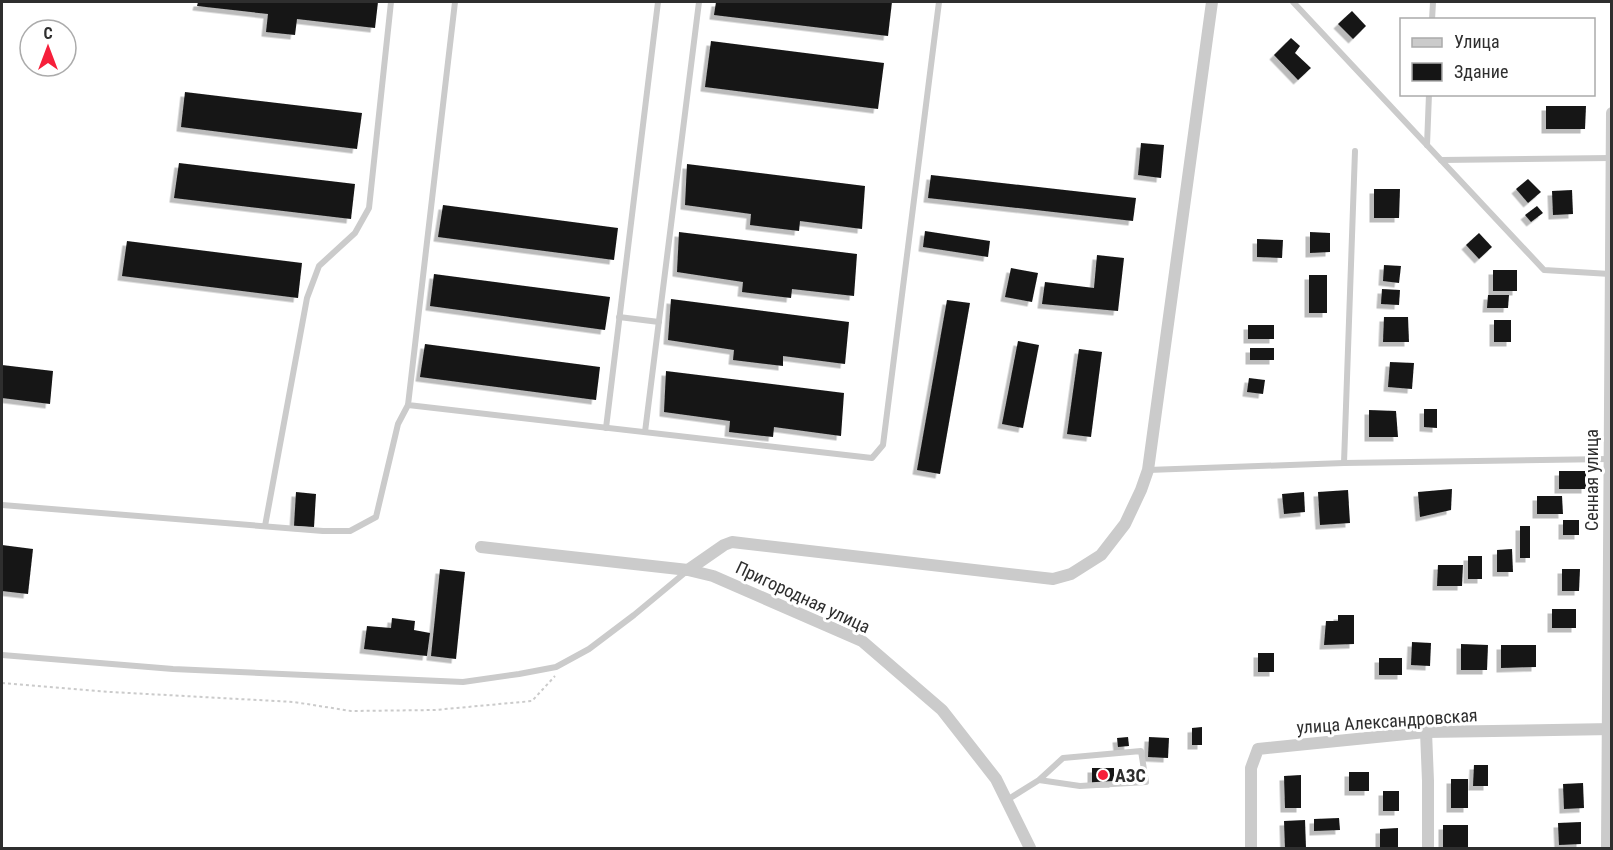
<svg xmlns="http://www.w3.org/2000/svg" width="1613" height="850" viewBox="0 0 1613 850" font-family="'Roboto Condensed',sans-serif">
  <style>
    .building { fill: #151515; filter: url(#shadow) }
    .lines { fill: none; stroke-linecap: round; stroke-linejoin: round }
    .path { stroke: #cbcbcb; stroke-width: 2; stroke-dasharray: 3 3; stroke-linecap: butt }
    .lane { stroke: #cbcbcb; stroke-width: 6 }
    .street { stroke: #cbcbcb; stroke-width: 12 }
    .poi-dot { fill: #f61f3a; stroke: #fff; stroke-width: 2 }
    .labels { text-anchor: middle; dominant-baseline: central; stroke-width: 6; stroke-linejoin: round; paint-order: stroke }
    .street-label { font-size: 18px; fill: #2e2e2e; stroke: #fff }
    .poi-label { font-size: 18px; font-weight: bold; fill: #2e2e2e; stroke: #fff; text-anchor: start }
  </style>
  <defs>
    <filter id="shadow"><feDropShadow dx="-4.5" dy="4.5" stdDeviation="0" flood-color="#0004"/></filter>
  </defs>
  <rect width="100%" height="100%" fill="#fff"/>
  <g class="building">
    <path d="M198 2H378L375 28 297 19 295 35 266 32 268 14 197 6Z"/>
    <path d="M716 2H892L888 36 714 15Z"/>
    <path d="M1352 11 1366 26 1353 39 1338 24Z"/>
    <path d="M1291 38 1300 46 1295 53 1311 68 1298 80 1274 55Z"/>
    <path d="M711 41 884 63 878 109 705 87Z"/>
    <path d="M185 92 362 113 357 149 181 127Z"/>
    <path d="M1546 106H1586L1585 129H1546Z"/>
    <path d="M1141 143 1164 145 1161 178 1138 175Z"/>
    <path d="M179 163 355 184 351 219 174 198Z"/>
    <path d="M687 164 865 186 862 229 800 221 799 231 750 225 751 214 685 205Z"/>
    <path d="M931 175 1136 198 1133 221 928 198Z"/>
    <path d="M1528 179 1541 192 1528 203 1516 189Z"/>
    <path d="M1374 189H1400L1399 218H1374Z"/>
    <path d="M1572 190 1573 214 1553 215 1552 191Z"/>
    <path d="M443 205 618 228 614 260 438 237Z"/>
    <path d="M1537 206 1543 213 1531 222 1525 215Z"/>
    <path d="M925 231 990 241 988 257 923 247Z"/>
    <path d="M679 232 857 254 854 296 792 289 791 298 742 292 743 282 677 272Z"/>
    <path d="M1310 232 1330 233V252L1310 253Z"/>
    <path d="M1479 233 1492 247 1479 259 1466 245Z"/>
    <path d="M1257 239 1283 240 1282 258 1257 257Z"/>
    <path d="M127 241 302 263 298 298 122 276Z"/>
    <path d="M1097 255 1124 258 1118 311 1042 304 1045 282 1094 288Z"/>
    <path d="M1384 265 1401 266 1399 283 1383 281Z"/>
    <path d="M1011 268 1038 273 1032 302 1005 297Z"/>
    <rect x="1493" y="270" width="24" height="21"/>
    <path d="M434 274 610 297 605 330 430 306Z"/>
    <rect x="1309" y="275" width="18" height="38"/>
    <path d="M1382 289 1400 290 1399 305 1381 304Z"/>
    <path d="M1488 295H1509L1508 308H1487Z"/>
    <path d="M671 299 849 322 845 364 783 356V366L733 360 734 350 668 340Z"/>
    <path d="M947 300 970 303 940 474 917 470Z"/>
    <path d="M1384 317H1408L1409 342H1383Z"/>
    <rect x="1494" y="320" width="17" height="22"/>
    <rect x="1248" y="325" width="26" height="14"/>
    <path d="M1018 341 1039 345 1023 428 1002 424Z"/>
    <path d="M425 344 600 367 596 400 420 377Z"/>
    <rect x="1250" y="348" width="24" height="12"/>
    <path d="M1079 349 1102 352 1091 437 1067 434Z"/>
    <path d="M1390 362 1414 363 1412 389 1388 387Z"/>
    <path d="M2 365 53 371 50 404 2 398Z"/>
    <path d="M666 371 844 393 841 436 774 427 773 437 729 432 730 421 664 412Z"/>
    <path d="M1249 378 1265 380 1263 394 1247 392Z"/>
    <path d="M1424 409H1437V428L1424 427Z"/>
    <path d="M1369 410 1396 411 1398 437H1369Z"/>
    <rect x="1559" y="471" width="27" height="18"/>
    <path d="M1452 489 1451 510 1420 517 1418 492Z"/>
    <path d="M1348 490 1350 523 1320 525 1318 492Z"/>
    <path d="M296 492 316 494 314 527 294 526Z"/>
    <path d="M1304 492 1305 512 1284 514 1282 494Z"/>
    <path d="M1537 496H1562L1563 514H1537Z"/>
    <rect x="1563" y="520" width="16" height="15"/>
    <rect x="1520" y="526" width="10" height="32"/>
    <path d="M2 545 33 549 28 594 2 591Z"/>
    <path d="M1512 549 1513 572H1497V550Z"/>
    <rect x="1468" y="556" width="14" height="23"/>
    <path d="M1438 565H1463L1462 586H1437Z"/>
    <path d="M440 569 465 572 456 659 431 656Z"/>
    <path d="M1562 569H1580L1579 591H1562Z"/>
    <rect x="1552" y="609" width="24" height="19"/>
    <path d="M1338 615H1354V644L1324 645 1326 621H1338Z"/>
    <path d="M392 618 415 621 414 630 430 633 427 656 364 649 367 626 391 628Z"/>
    <path d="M1412 642 1431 643 1430 666 1411 665Z"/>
    <path d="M1461 644 1488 645 1487 670H1461Z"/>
    <path d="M1501 645H1536V667L1501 668Z"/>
    <rect x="1258" y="653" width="16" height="19"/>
    <rect x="1379" y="658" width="23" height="17"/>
    <path d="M1202 727V745H1192V728Z"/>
    <path d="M1128 737 1129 746 1118 747 1117 738Z"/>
    <path d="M1149 737 1169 738 1168 758 1148 757Z"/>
    <path d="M1474 765H1488V786H1473Z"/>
    <rect x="1092" y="768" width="22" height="15"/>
    <rect x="1349" y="772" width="20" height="19"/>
    <path d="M1301 775V808H1285L1284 776Z"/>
    <rect x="1451" y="779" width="17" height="29"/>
    <path d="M1583 783 1584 808 1564 809 1563 784Z"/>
    <rect x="1383" y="791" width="16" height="20"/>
    <path d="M1339 818 1340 830 1314 831V819Z"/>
    <path d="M1305 820 1306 848H1285L1284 821Z"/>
    <path d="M1581 822V844L1559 845 1558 823Z"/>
    <rect x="1443" y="825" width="25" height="23"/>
    <path d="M1398 828V848H1380V829Z"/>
  </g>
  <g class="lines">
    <path class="path" d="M2 683 111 692 294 702 351 711 435 710 532 701 555 676"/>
    <g class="lane">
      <path d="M455 2 408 405 872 458 883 445 939 2"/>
      <path d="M1293 2 1544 270 1610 274"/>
      <path d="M1432 20 1433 2"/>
      <path d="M1427 145 1429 94"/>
      <path d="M1355 151 1344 463 1609 459"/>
      <path d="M1441 160 1611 158"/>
      <path d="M619 317 659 322"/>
      <path d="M606 428 658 2"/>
      <path d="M645 432 699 2"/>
      <path d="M1148 470 1344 463"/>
      <path d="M2 505 323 531H350L376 517 398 424 408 405"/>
      <path d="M265 526 307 298 319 266 355 233 369 208 391 2"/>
      <path d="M2 655 173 669 463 682 519 674 556 667 589 649 634 615 687 571"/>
      <path d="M1007 800 1039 780 1080 786 1146 782 1141 751 1063 758 1039 780"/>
    </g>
    <g class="street">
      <path d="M481 547 688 570 713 576 862 641 942 710 996 779 1030 848"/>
      <path d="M688 570 724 545 732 542 1053 579 1071 574 1101 555 1125 524 1141 490 1148 470 1212 2"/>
      <path d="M1426 732 1428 781V848"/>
      <path d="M1251 848V768L1258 749 1426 732 1612 729"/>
      <path d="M1607 848 1612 113"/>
    </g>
  </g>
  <circle class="poi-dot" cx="1103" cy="775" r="6"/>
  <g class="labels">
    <g class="street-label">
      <text transform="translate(1591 480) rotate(-90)">Сенная улица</text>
      <text transform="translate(803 597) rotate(25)">Пригородная улица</text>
      <text transform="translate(1387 721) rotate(-4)">улица Александровская</text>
    </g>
    <g class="poi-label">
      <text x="1115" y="775">АЗС</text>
    </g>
  </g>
  <rect width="1613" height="850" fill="none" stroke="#2e2e2e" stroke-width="6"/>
  <rect x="1400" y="18" width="195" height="78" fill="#ffffff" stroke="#ababab" stroke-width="1.5"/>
  <rect x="1412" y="38" width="30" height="9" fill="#cbcbcb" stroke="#ababab" stroke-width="1.5"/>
  <text x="1454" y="48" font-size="18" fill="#2e2e2e">Улица</text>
  <rect x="1412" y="63" width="30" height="18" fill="#151515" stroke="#ababab" stroke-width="1.5"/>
  <text x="1454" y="78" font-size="18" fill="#2e2e2e">Здание</text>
  <g transform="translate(48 48)"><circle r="28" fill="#ffffff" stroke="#ababab" stroke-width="1.5"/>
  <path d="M0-4.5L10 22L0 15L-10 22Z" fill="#f61f3a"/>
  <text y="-9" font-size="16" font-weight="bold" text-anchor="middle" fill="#2e2e2e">С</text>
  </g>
</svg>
